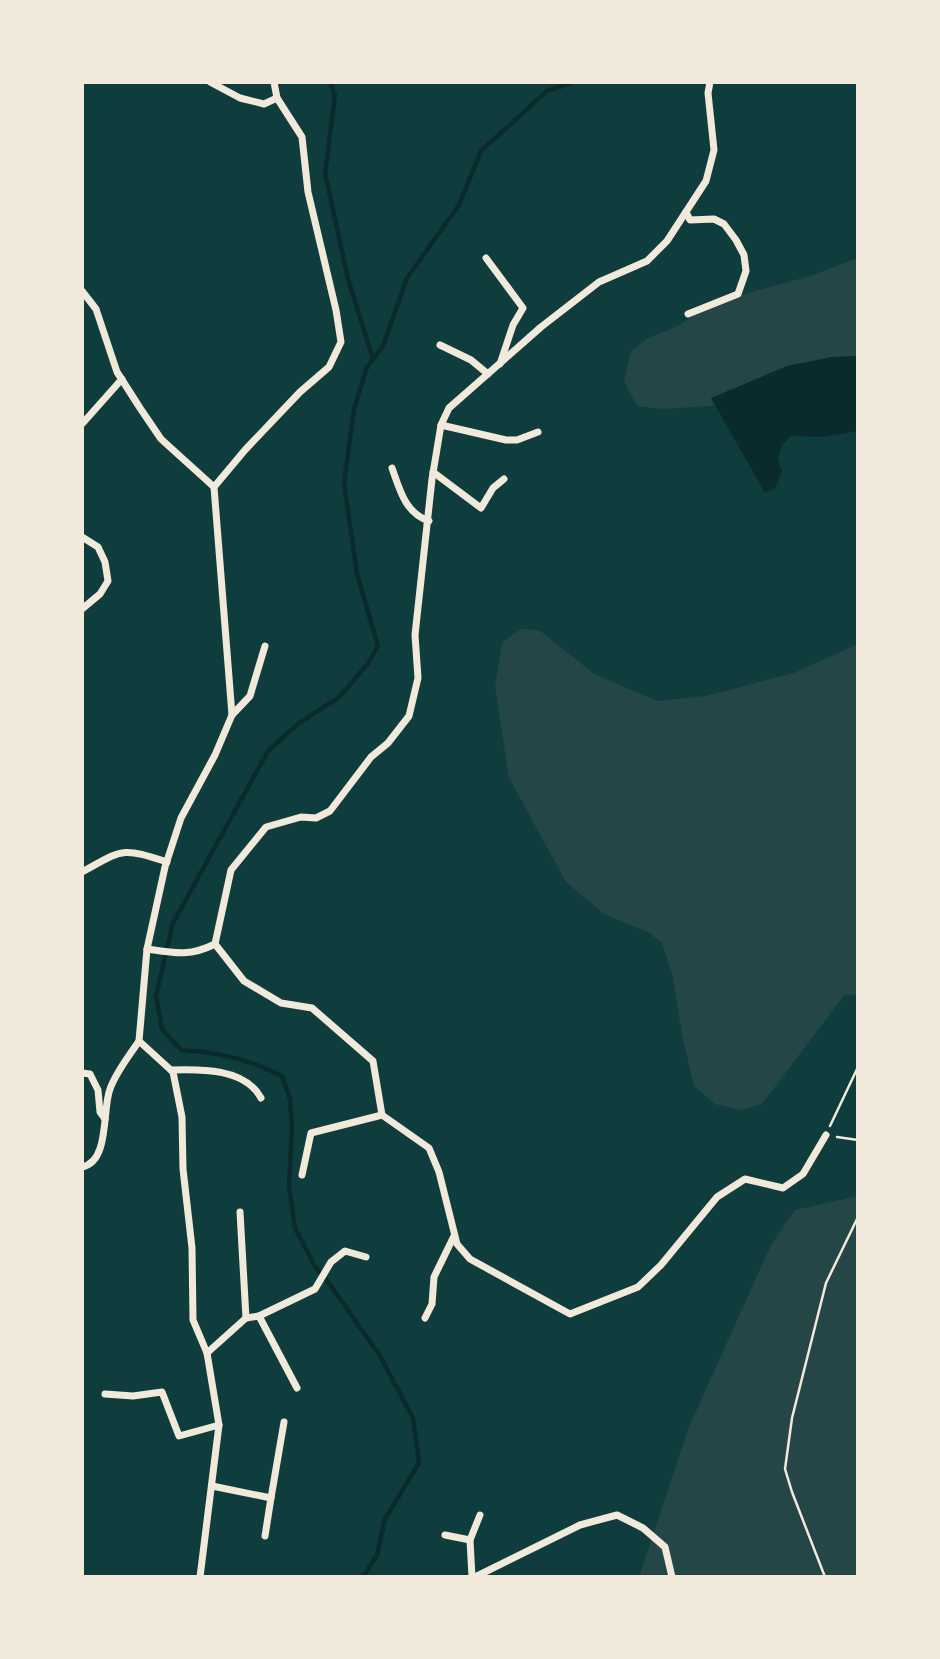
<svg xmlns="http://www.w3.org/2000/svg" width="940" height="1659" viewBox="0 0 940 1659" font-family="Cabin,sans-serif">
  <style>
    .green { fill: #244646 }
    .water { fill: #0a2a2b }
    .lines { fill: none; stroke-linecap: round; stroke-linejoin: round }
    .stream { stroke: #0a2a2b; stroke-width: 4.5 }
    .path { stroke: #f1e9da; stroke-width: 2.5 }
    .minor { stroke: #f1e9da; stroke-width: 7 }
  </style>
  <rect width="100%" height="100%" fill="#0f3d3e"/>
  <g class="green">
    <path d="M858 258V371L760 391 709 406 663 409 637 406 624 382 631 351 650 337 676 327 713 303 810 276Z"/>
    <path d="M521 629 539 630 594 674 657 701 706 696 794 673 858 644V996L845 994 762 1104 740 1110 715 1104 694 1086 682 1035 673 977 662 943 648 932 604 914 566 882 509 778 495 687 502 643Z"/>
    <path d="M858 1196V1577H639L688 1429 771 1245 795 1210Z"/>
  </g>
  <path class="water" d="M858 356V431L822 437 791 436 782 445 778 458 782 472 775 488 765 493 711 398 787 366 831 357Z"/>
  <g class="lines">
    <g class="stream">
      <path d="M330 82 335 96 325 173 348 279 373 359"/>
      <path d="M363 1577 377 1555 385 1519 419 1463 413 1418 380 1356 331 1286 314 1265 295 1228 289 1186 292 1129 290 1099 282 1076C250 1059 218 1052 181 1050L162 1029 156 996 173 923 268 751 299 723 338 698 367 665 378 646 357 574 344 483 354 409 367 367 383 346 407 278 459 205 481 151 547 91 574 82"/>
    </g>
    <g class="path">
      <path d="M830 1126 858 1067"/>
      <path d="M837 1137 858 1140"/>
      <path d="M825 1577 792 1492 785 1469 792 1418 826 1283 858 1217"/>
    </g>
    <g class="minor">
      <path d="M210 82 240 98 264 104 277 98"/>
      <path d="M710 82 708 93 714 150 706 181 667 241 647 261 599 282 541 327 449 408 441 425 432 479 415 635 418 678 409 716 388 743 371 757 330 811 316 818 301 817 266 827 231 870 215 944 244 981 281 1003 312 1008 373 1061 382 1115 429 1148 439 1172 457 1244 470 1259 570 1314 638 1287 661 1265 717 1197 745 1179 783 1188 803 1174 826 1135"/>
      <path d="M686 212 690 220 714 219 724 224 736 240 744 255 746 271 738 294 688 314"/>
      <path d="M486 258 523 308 513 325 500 364"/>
      <path d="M82 291 96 309 117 372 140 408 161 439 214 487"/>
      <path d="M440 345 471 360 488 374"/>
      <path d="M82 424 122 379"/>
      <path d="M441 425 506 440H517L538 432"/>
      <path d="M392 468C400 490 405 513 429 521"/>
      <path d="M433 472 481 508 493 488 504 479"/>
      <path d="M82 537 98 547 105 562 108 581 100 594 82 609"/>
      <path d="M232 715 250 696 265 646"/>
      <path d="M82 872C124 849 120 847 167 862"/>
      <path d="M147 949C174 953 189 957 215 944"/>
      <path d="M171 1070C200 1069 245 1068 261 1098"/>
      <path d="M82 1073 90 1074 98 1090 100 1112 105 1119"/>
      <path d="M82 1167C110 1162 102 1109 110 1089 116 1072 129 1056 139 1041"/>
      <path d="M302 1175 311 1133 382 1115"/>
      <path d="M259 1316 315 1289 331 1262 345 1251 366 1257"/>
      <path d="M246 1318 259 1316 297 1388"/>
      <path d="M425 1318 432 1304 434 1277 454 1236"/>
      <path d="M207 1353 246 1318 240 1212"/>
      <path d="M105 1394 133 1396 162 1392 179 1436 219 1425"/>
      <path d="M212 1486 271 1498 265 1536"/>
      <path d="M271 1498 284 1422"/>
      <path d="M445 1535 470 1540"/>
      <path d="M200 1577 219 1425 207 1353 193 1320 192 1248 183 1169 182 1117 173 1072 139 1041 147 949 165 867 181 818 215 755 232 715 214 487 245 450 300 392 329 367 341 342 336 310 308 192 302 137 277 98 274 82"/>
      <path d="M472 1577 470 1540 480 1515"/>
      <path d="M475 1577 580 1525 617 1515 643 1528 665 1547 672 1577"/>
    </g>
  </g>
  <rect width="940" height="1659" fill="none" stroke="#f1e9da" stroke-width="168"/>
</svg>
